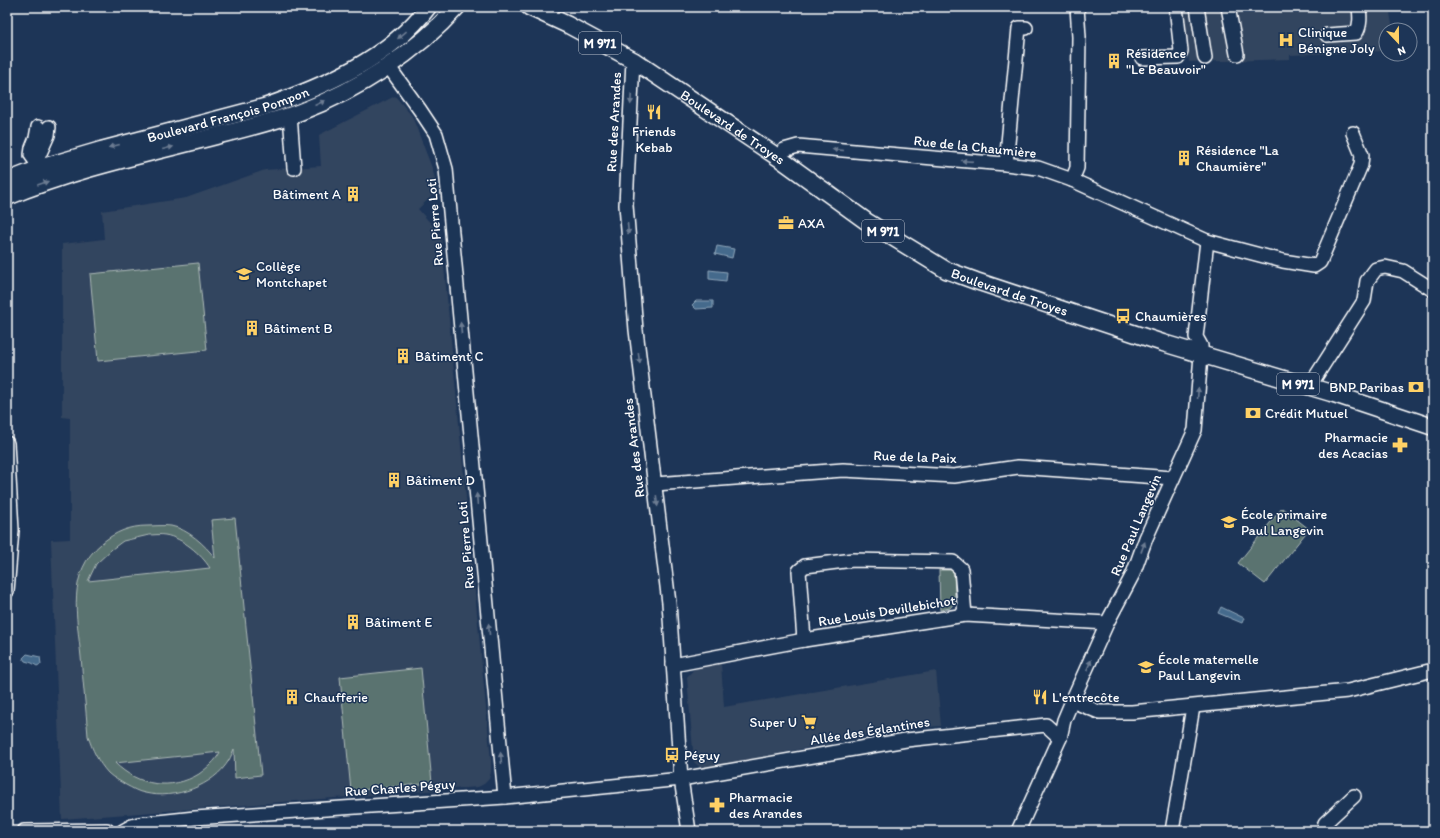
<svg xmlns="http://www.w3.org/2000/svg" width="1440" height="838" viewBox="0 0 1440 838" font-family="Itim,sans-serif">
  <style>
    .built { fill: #33455f }
    .green { fill: #5a736f; stroke: #acb9b7; fill-rule: evenodd }
    .water { fill: #456a8c; stroke: #8fa6ba }
    .lines { fill: none; stroke-linecap: round; stroke-linejoin: round }
    .minor-casing { stroke: #fff; stroke-width: 16 }
    .major-casing { stroke: #fff; stroke-width: 19 }
    .minor { stroke: #1d3557; stroke-width: 13 }
    .major { stroke: #1d3557; stroke-width: 16 }
    .oneway { fill: #6c7c92 }
    .labels { text-anchor: middle; dominant-baseline: central; stroke-width: 3; stroke-linejoin: round; paint-order: stroke }
    .shield { fill: #1d3557; stroke: #bbc2cd; stroke-width: 1 }
    .shield-label { font-size: 13px; font-weight: bold; fill: #fff }
    .poi-label { font-size: 14px; fill: #fff; stroke: #1d3557; text-anchor: start }
    .street-label { font-size: 14px; fill: #fff; stroke: #1d3557 }
  </style>
  <rect width="100%" height="100%" fill="#1d3557"/>
  <filter id="ink" filterUnits="userSpaceOnUse"><feTurbulence type="fractalNoise" baseFrequency=".025" numOctaves="2"/><feDisplacementMap in="SourceGraphic" scale="8" xChannelSelector="R" yChannelSelector="G"/><feConvolveMatrix kernelMatrix="1 2 1 2 8 2 1 2 1" color-interpolation-filters="sRGB"/></filter>
  <g filter="url(#ink)">
    <g class="built">
      <path d="M1181 7H1389L1393 30H1386V51L1290 55V59L1189 62Z"/>
      <path d="M395 96 412 116 432 168 438 190 418 209 441 235 491 761V772L489 779 484 784 478 787 62 819 51 540 70 539V418L62 417V244L104 239 102 211 186 198 265 170 321 166 319 135Z"/>
      <path d="M721 664 724 707 936 671 941 726 905 728 702 769 694 762 687 677 695 668Z"/>
    </g>
    <g class="green">
      <path d="M198 263 207 350 98 361 90 274Z"/>
      <path d="M1282 508 1309 529 1265 584 1238 563Z"/>
      <path d="M235 518 261 775 235 778 234 749C232 753 231 757 229 760 214 786 174 800 145 793 138 792 132 788 126 785 120 781 113 778 108 773 98 762 92 749 88 736 86 709 83 683 81 657 77 616 66 573 102 543 115 532 130 526 147 526 155 526 163 525 171 526 188 529 205 545 215 558L211 520ZM149 535C154 535 160 534 165 535 183 538 201 554 210 568L88 581 96 564 112 549 123 541ZM220 752C216 761 207 768 199 774 171 791 138 786 115 763Z"/>
      <path d="M939 570H954L955 602 950 608 940 610Z"/>
      <path d="M421 668 432 783 351 791 340 677Z"/>
    </g>
    <g class="water">
      <path d="M717 246 734 249 732 258 715 254Z"/>
      <path d="M709 270 727 272 726 281 709 279Z"/>
      <path d="M696 301H713V308L696 309 692 305Z"/>
      <path d="M1221 607 1244 618 1242 623 1218 613Z"/>
      <path d="M27 654 40 657 41 664 37 666 32 663 25 661 23 658Z"/>
    </g>
    <g class="lines">
      <defs>
        <g id="minor">
          <path d="M1197 7 1205 58"/>
          <path d="M1228 7 1237 54"/>
          <path d="M1327 35 1356 33C1361 25 1360 16 1359 7"/>
          <path d="M1142 58 1178 57 1181 51 1176 7"/>
          <path d="M633 60 626 205 636 330 669 603 681 779 689 831"/>
          <path d="M389 67 420 110 436 134 446 169 505 797"/>
          <path d="M290 115 294 168"/>
          <path d="M779 158 784 150 798 146 956 160 1006 164 1038 168 1072 180 1207 241 1196 337 1201 346V355L1195 430 1146 538 1133 574 1107 623 1072 701 1064 720 1060 738 1018 831"/>
          <path d="M36 162 31 155 32 148 36 138 38 127"/>
          <path d="M1006 164 1019 28H1026"/>
          <path d="M43 167 36 162 48 135 49 127"/>
          <path d="M1072 180 1077 168 1079 37 1077 7"/>
          <path d="M1207 241 1283 261 1314 266 1320 262 1361 165 1362 155 1353 133"/>
          <path d="M1309 387 1364 301 1367 281 1376 269 1385 267 1403 271 1433 290"/>
          <path d="M7 443 12 530 7 591"/>
          <path d="M655 484 843 470 954 476 1018 467 1173 478"/>
          <path d="M804 640 799 571 805 566 853 560 953 562 961 569 965 615"/>
          <path d="M673 665 804 640 965 615 1107 623"/>
          <path d="M1072 701 1099 712H1132L1348 691 1433 670"/>
          <path d="M24 831 107 830"/>
          <path d="M123 831 132 826 139 824 195 818 505 797 681 779 906 740 1046 725 1060 738"/>
          <path d="M1172 831 1193 707"/>
          <path d="M1323 831 1325 823 1354 796"/>
        </g>
        <g id="major">
          <path id="s1" d="M529 7 568 25 633 60 779 158 866 221 946 270 976 281 1163 343 1331 393 1433 427"/>
          <path id="s2" d="M7 181 43 167 101 150 264 107C323 87 390 58 428 7"/>
          <path d="M7 197C74 169 146 154 216 136 244 129 273 122 300 112 358 90 416 53 457 7"/>
        </g>
      </defs>
      <use href="#minor" class="minor-casing"/>
      <use href="#major" class="major-casing"/>
      <use href="#minor" class="minor"/>
      <use href="#major" class="major"/>
    </g>
    <defs><path id="oneway-solid" d="M-6-.8H1V-3.2L6.5 0L1 3.2V.8H-6Z"/></defs>
    <g class="oneway">
      <use href="#oneway-solid" transform="translate(402 35) rotate(140)"/>
      <use href="#oneway-solid" transform="translate(631 99) rotate(93)"/>
      <use href="#oneway-solid" transform="translate(320 103) rotate(-24)"/>
      <use href="#oneway-solid" transform="translate(114 146) rotate(165)"/>
      <use href="#oneway-solid" transform="translate(168 148) rotate(-14)"/>
      <use href="#oneway-solid" transform="translate(838 150) rotate(-175)"/>
      <use href="#oneway-solid" transform="translate(967 161) rotate(-176)"/>
      <use href="#oneway-solid" transform="translate(43 183) rotate(-19)"/>
      <use href="#oneway-solid" transform="translate(628 229) rotate(85)"/>
      <use href="#oneway-solid" transform="translate(461 328) rotate(-95)"/>
      <use href="#oneway-solid" transform="translate(639 358) rotate(83)"/>
      <use href="#oneway-solid" transform="translate(1198 393) rotate(-86)"/>
      <use href="#oneway-solid" transform="translate(477 499) rotate(-95)"/>
      <use href="#oneway-solid" transform="translate(657 501) rotate(83)"/>
      <use href="#oneway-solid" transform="translate(1143 547) rotate(-70)"/>
      <use href="#oneway-solid" transform="translate(489 629) rotate(-95)"/>
      <use href="#oneway-solid" transform="translate(1089 665) rotate(-66)"/>
      <use href="#oneway-solid" transform="translate(501 758) rotate(-95)"/>
    </g>
  </g>
  <defs>
    <symbol id="hospital-bare" viewBox="-9 -9 18 18"><path d="M-5-5h3v3.5h4V-5h3V5h-3V1.5h-4V5h-3Z" fill="#ffd166" stroke="#1d3557" stroke-width="2.5" paint-order="stroke"/></symbol>
    <symbol id="building-bare" viewBox="-9 -9 18 18"><path d="M-4-6H4V6H1V3H-1V6H-4ZM-2.5-4.3h1.7v1.8h-1.7ZM.8-4.3h1.7v1.8H.8ZM-2.5-1h1.7V.8h-1.7ZM.8-1h1.7V.8H.8Z" fill="#ffd166" stroke="#1d3557" stroke-width="2.5" paint-order="stroke"/></symbol>
    <symbol id="restaurant-bare" viewBox="-9 -9 18 18"><path d="M-5-6h1v4h1v-4h1v4h1v-4h1v5L-1.5 .5V6h-2V.5L-5-1ZM5-6V6H3V1.5H1.5Q1.5-4 5-6Z" fill="#ffd166" stroke="#1d3557" stroke-width="2.5" paint-order="stroke"/></symbol>
    <symbol id="office-bare" viewBox="-9 -9 18 18"><path d="M-6-3h4V-5.5h4V-3h4V5H-6ZM-1-4.5V-3h2v-1.5ZM-6 0V1H6V0Z" fill="#ffd166" stroke="#1d3557" stroke-width="2.5" paint-order="stroke"/></symbol>
    <symbol id="school-bare" viewBox="-9 -9 18 18"><path d="M0-5L7-2L0 1L-7-2ZM-4 1L0 2.5L4 1V4Q0 6-4 4Z" fill="#ffd166" stroke="#1d3557" stroke-width="2.5" paint-order="stroke"/></symbol>
    <symbol id="bus-bare" viewBox="-9 -9 18 18"><path d="M-5-6H5V4H4V6H2V4H-2V6H-4V4H-5ZM-3.5-4V0h7V-4ZM-3.5 1.2v1.5H-2V1.2ZM2 1.2v1.5H3.5V1.2Z" fill="#ffd166" stroke="#1d3557" stroke-width="2.5" paint-order="stroke"/></symbol>
    <symbol id="bank-bare" viewBox="-9 -9 18 18"><path d="M-6-4H6V4H-6ZM0-2.3a2.3 2.3 0 1 0 0 4.6a2.3 2.3 0 1 0 0-4.6Z" fill="#ffd166" stroke="#1d3557" stroke-width="2.5" paint-order="stroke"/></symbol>
    <symbol id="pharmacy-bare" viewBox="-9 -9 18 18"><path d="M-2-6h4v4h4v4h-4v4h-4v-4h-4v-4h4Z" fill="#ffd166" stroke="#1d3557" stroke-width="2.5" paint-order="stroke"/></symbol>
    <symbol id="supermarket-bare" viewBox="-9 -9 18 18"><path d="M-6-5.5h2.5l.6 2H6L4.5 2H-2.5L-4.4-4H-6ZM-1.5 3.2a1.3 1.3 0 1 0 .1 0ZM3 3.2a1.3 1.3 0 1 0 .1 0Z" fill="#ffd166" stroke="#1d3557" stroke-width="2.5" paint-order="stroke"/></symbol>
  </defs>
  <g fill-rule="evenodd">
    <use href="#hospital-bare" x="1275" y="29" width="22" height="22"/>
    <use href="#building-bare" x="1103" y="50" width="22" height="22"/>
    <use href="#restaurant-bare" x="643" y="101" width="22" height="22"/>
    <use href="#building-bare" x="1173" y="147" width="22" height="22"/>
    <use href="#building-bare" x="342" y="183" width="22" height="22"/>
    <use href="#office-bare" x="775" y="212" width="22" height="22"/>
    <use href="#school-bare" x="233" y="263" width="22" height="22"/>
    <use href="#bus-bare" x="1112" y="305" width="22" height="22"/>
    <use href="#building-bare" x="241" y="317" width="22" height="22"/>
    <use href="#building-bare" x="392" y="345" width="22" height="22"/>
    <use href="#bank-bare" x="1405" y="376" width="22" height="22"/>
    <use href="#bank-bare" x="1242" y="402" width="22" height="22"/>
    <use href="#pharmacy-bare" x="1389" y="434" width="22" height="22"/>
    <use href="#building-bare" x="383" y="469" width="22" height="22"/>
    <use href="#school-bare" x="1218" y="511" width="22" height="22"/>
    <use href="#building-bare" x="342" y="611" width="22" height="22"/>
    <use href="#school-bare" x="1135" y="656" width="22" height="22"/>
    <use href="#building-bare" x="281" y="686" width="22" height="22"/>
    <use href="#restaurant-bare" x="1029" y="686" width="22" height="22"/>
    <use href="#supermarket-bare" x="798" y="711" width="22" height="22"/>
    <use href="#bus-bare" x="661" y="744" width="22" height="22"/>
    <use href="#pharmacy-bare" x="706" y="794" width="22" height="22"/>
  </g>
  <g class="labels">
    <g class="shield">
      <rect x="579" y="32" width="42" height="22" rx="3"/>
      <rect x="862" y="220" width="42" height="22" rx="3"/>
      <rect x="1277" y="373" width="42" height="22" rx="3"/>
    </g>
    <g class="shield-label">
      <text x="600" y="43">M 971</text>
      <text x="883" y="231">M 971</text>
      <text x="1298" y="384">M 971</text>
    </g>
    <g class="poi-label">
      <text x="1298" y="32">Clinique<tspan x="1298" dy="16">Bénigne Joly</tspan></text>
      <text x="1126" y="53">Résidence<tspan x="1126" dy="16">"Le Beauvoir"</tspan></text>
      <text x="654" y="131" text-anchor="middle">Friends<tspan x="654" dy="16">Kebab</tspan></text>
      <text x="1196" y="150">Résidence "La<tspan x="1196" dy="16">Chaumière"</tspan></text>
      <text x="341" y="194" text-anchor="end">Bâtiment A</text>
      <text x="798" y="223">AXA</text>
      <text x="256" y="266">Collège<tspan x="256" dy="16">Montchapet</tspan></text>
      <text x="1135" y="316">Chaumières</text>
      <text x="264" y="328">Bâtiment B</text>
      <text x="415" y="356">Bâtiment C</text>
      <text x="1404" y="387" text-anchor="end">BNP Paribas</text>
      <text x="1265" y="413">Crédit Mutuel</text>
      <text x="1388" y="437" text-anchor="end">Pharmacie<tspan x="1388" dy="16">des Acacias</tspan></text>
      <text x="406" y="480">Bâtiment D</text>
      <text x="1241" y="514">École primaire<tspan x="1241" dy="16">Paul Langevin</tspan></text>
      <text x="365" y="622">Bâtiment E</text>
      <text x="1158" y="659">École maternelle<tspan x="1158" dy="16">Paul Langevin</tspan></text>
      <text x="304" y="697">Chaufferie</text>
      <text x="1052" y="697">L'entrecôte</text>
      <text x="797" y="722" text-anchor="end">Super U</text>
      <text x="684" y="755">Péguy</text>
      <text x="729" y="797">Pharmacie<tspan x="729" dy="16">des Arandes</tspan></text>
    </g>
    <g class="street-label">
      <text stroke="none"><textPath href="#s2" startOffset="231">Boulevard François Pompon</textPath></text>
      <text transform="translate(614 122) rotate(-87)">Rue des Arandes</text>
      <text stroke="none"><textPath href="#s1" startOffset="237">Boulevard de Troyes</textPath></text>
      <text transform="translate(975 147) rotate(6)">Rue de la Chaumière</text>
      <text transform="translate(435 222) rotate(-95)">Rue Pierre Loti</text>
      <text stroke="none"><textPath href="#s1" startOffset="561">Boulevard de Troyes</textPath></text>
      <text transform="translate(634 448) rotate(-97)">Rue des Arandes</text>
      <text transform="translate(915 457) rotate(2)">Rue de la Paix</text>
      <text transform="translate(1136 525) rotate(-67)">Rue Paul Langevin</text>
      <text transform="translate(466 545) rotate(-95)">Rue Pierre Loti</text>
      <text transform="translate(887 611) rotate(-9)">Rue Louis Devillebichot</text>
      <text transform="translate(870 731) rotate(-9)">Allée des Églantines</text>
      <text transform="translate(400 788) rotate(-4)">Rue Charles Péguy</text>
    </g>
  </g>
  <rect width="1440" height="838" fill="none" stroke="#1d3557" stroke-width="24"/>
  <rect x="12" y="12" width="1416" height="814" fill="none" stroke="#fff" stroke-width="1.5" filter="url(#ink)"/>
  <g transform="translate(1398 42) rotate(158)"><circle r="19" fill="#1d3557" stroke="#77869a"/>
  <path d="M0-3L7 15L0 10L-7 15Z" fill="#ffd166"/>
  <text y="-6" font-size="11" font-weight="bold" text-anchor="middle" fill="#ffffff">N</text>
  </g>
</svg>
